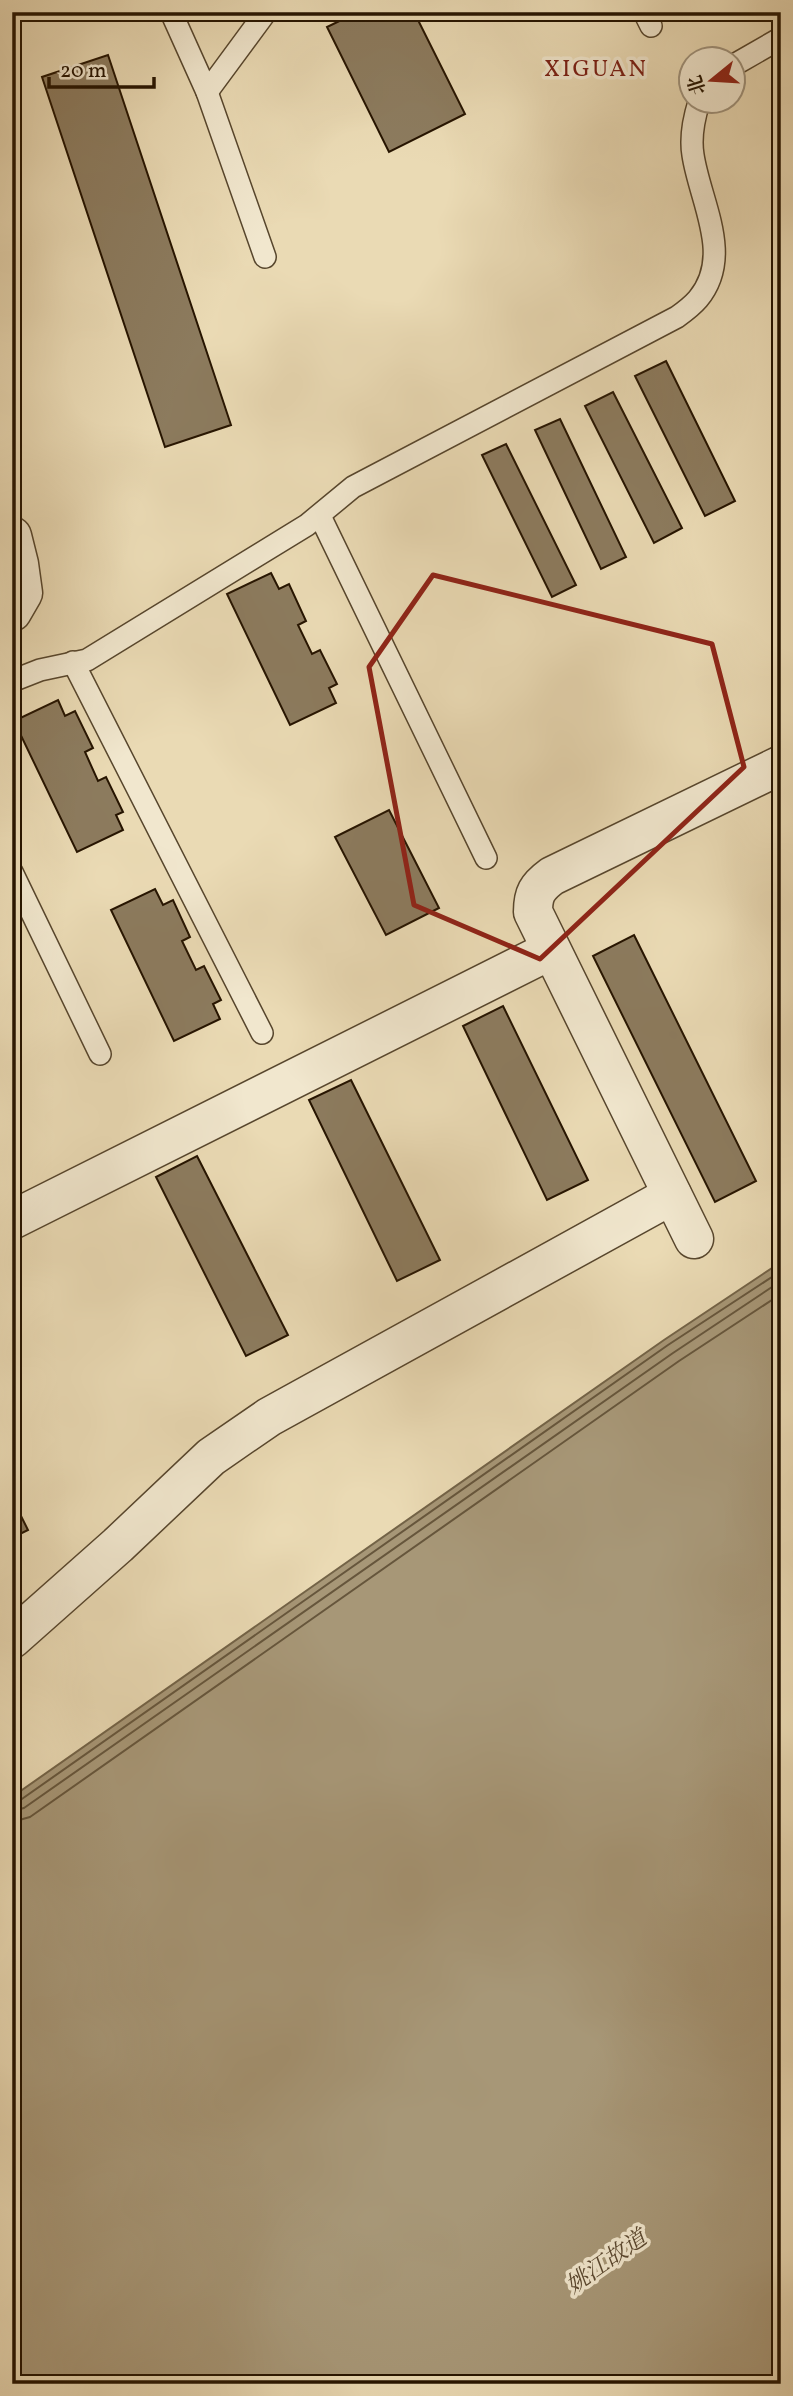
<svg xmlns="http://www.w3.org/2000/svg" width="793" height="2396" viewBox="0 0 793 2396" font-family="Vollkorn,'Noto Serif SC',serif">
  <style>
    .water { fill: #a79777; stroke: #736347; stroke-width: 2 }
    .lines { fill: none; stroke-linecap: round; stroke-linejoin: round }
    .shore { stroke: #66563c; stroke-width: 2 }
    .building { fill: #8c7b5e; stroke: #261400; stroke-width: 2 }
    .service-casing { stroke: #57462d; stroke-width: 24 }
    .minor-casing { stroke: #57462d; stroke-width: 41 }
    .service { stroke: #f1e7ce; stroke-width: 21 }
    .minor { stroke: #f1e7ce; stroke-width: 38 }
    .marked { fill: none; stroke: #8f2418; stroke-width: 5; stroke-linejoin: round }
    .labels { text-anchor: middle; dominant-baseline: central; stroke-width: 7; stroke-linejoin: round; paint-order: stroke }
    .water-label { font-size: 23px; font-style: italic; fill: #5a4830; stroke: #f1e7ce }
    .quarter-label { font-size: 24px; letter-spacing: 2px; fill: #7a1f14; stroke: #f1e7ce }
  </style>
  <rect width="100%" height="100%" fill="#eadab4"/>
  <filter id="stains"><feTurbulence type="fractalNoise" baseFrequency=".00286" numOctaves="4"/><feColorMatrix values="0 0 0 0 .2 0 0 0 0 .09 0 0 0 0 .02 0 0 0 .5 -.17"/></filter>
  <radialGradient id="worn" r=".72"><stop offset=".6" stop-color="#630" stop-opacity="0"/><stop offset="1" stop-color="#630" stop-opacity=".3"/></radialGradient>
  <path class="water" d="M781 1262V2384H12V1797L664 1340Z"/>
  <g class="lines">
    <g class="shore">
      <path d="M12 1802 19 1801 668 1345 781 1271"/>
      <path d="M12 1811 24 1808 673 1353 781 1281"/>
      <path d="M12 1822 30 1817 679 1361 781 1294"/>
    </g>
  </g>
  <g class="building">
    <path d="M358 12H414L465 114 389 152 327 27Z"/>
    <path d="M108 55 231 425 165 447 42 77Z"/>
    <path d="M666 361 735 501 705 516 635 376Z"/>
    <path d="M613 392 682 528 654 543 585 406Z"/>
    <path d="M560 419 626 557 601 569 535 430Z"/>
    <path d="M506 444 576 585 552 597 482 455Z"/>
    <path d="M271 573 279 589 289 584 306 621 298 625 312 654 320 650 337 684 329 688 336 703 290 725 227 594Z"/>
    <path d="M58 700 65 716 75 711 93 748 85 752 98 781 106 777 123 812 116 815 123 830 77 852 14 721Z"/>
    <path d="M389 810 439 908 386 935 335 837Z"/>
    <path d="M155 889 163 905 173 900 190 937 182 941 196 970 204 966 221 1000 213 1004 220 1019 174 1041 111 910Z"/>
    <path d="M634 935 756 1181 715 1202 593 956Z"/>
    <path d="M503 1006 588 1180 547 1200 463 1026Z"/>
    <path d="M351 1080 440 1260 397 1281 309 1100Z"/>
    <path d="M197 1156 288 1335 246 1356 156 1177Z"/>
    <path d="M12 1498 28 1530 12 1538Z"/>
  </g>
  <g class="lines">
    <defs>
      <g id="service">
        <path d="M12 12H13"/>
        <path d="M171 12 207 92 265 257"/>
        <path d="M644 12 651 26"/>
        <path d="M734 65 781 38"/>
        <path d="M207 92 266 12"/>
        <path d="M320 516 486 858"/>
        <path d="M73 662 262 1033"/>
        <path d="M12 681 40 670 87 660 307 525 353 487 677 317C684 312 692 306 698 299 734 256 700 202 693 155 690 137 694 118 699 102"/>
        <path d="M12 872 100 1054"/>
      </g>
      <g id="minor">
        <path d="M12 536 19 564 23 593 12 612"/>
        <path d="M12 1220 551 950"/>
        <path d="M694 1239 533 912C533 894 537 887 552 876L781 765"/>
        <path d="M12 1639 118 1545 211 1457 269 1417 672 1195"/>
      </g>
    </defs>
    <use href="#service" class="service-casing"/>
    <use href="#minor" class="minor-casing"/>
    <use href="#service" class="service"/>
    <use href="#minor" class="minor"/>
  </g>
  <path class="marked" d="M433 575 712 644 744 767 540 959 414 905 369 667Z"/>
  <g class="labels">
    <g class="water-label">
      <text transform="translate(607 2263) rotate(-35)">姚江故道</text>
    </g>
    <g class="quarter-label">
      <text x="596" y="70">XIGUAN</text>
    </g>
  </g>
  <rect width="793" height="2396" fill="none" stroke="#eadab4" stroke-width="42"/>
  <rect x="14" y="14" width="765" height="2368" fill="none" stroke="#261400" stroke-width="3.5"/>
  <rect x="21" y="21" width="751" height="2354" fill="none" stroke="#261400" stroke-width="2"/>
  <g transform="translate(712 80) rotate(252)"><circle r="33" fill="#f1e7ce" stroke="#a0937c" stroke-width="2"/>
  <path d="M0-5L12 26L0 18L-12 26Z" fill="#8f2418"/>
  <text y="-10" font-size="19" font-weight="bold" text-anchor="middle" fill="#261400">北</text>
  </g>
  <path d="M49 77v10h105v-10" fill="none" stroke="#261400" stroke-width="3.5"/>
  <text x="60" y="77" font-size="21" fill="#261400" stroke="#f1e7ce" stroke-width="5" paint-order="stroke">20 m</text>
  <rect width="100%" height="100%" filter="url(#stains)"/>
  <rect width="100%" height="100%" fill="url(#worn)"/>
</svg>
